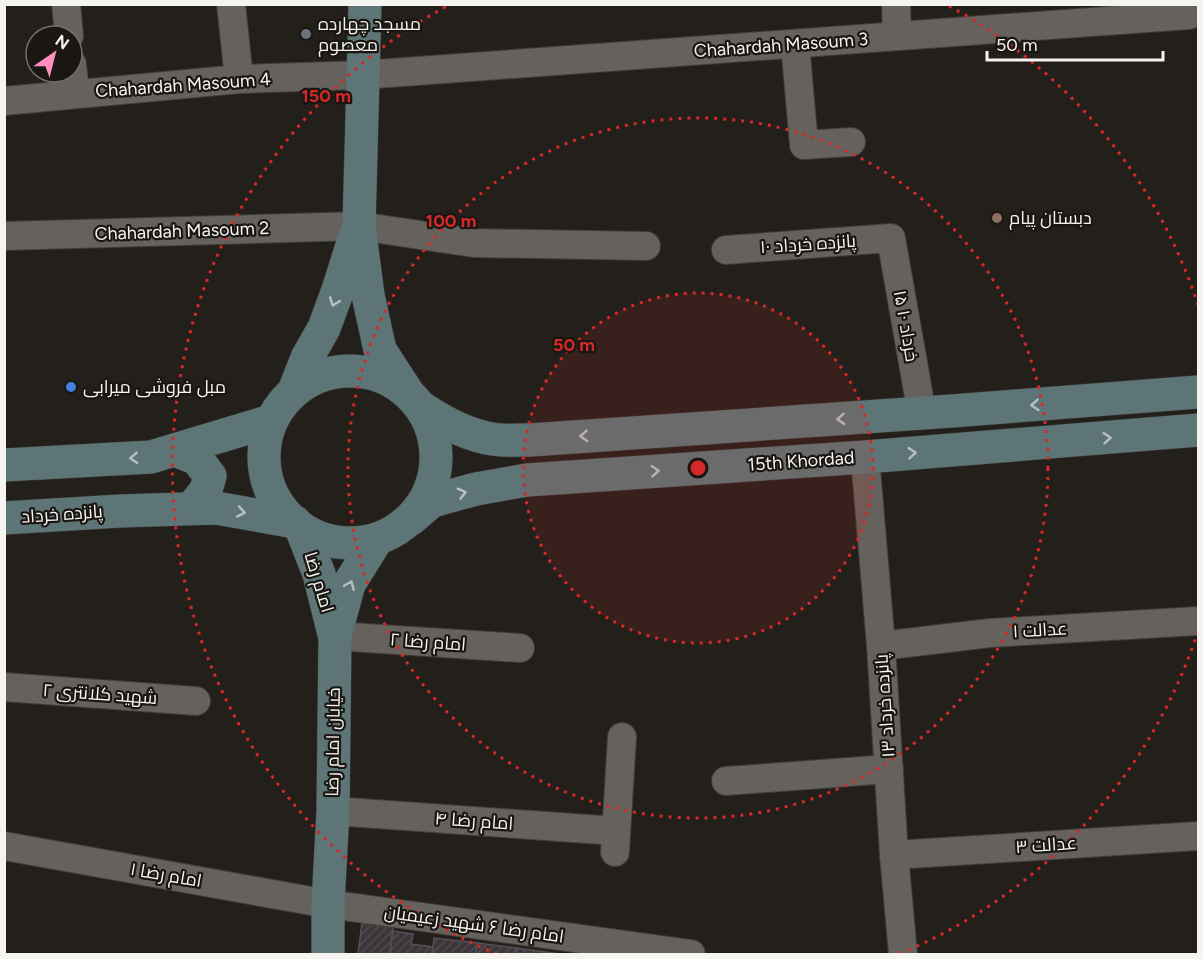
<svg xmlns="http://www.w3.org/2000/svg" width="1203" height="959" viewBox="0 0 1203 959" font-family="Figtree,Cairo,sans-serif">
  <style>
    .building { fill: url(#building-hatch); stroke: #555055; stroke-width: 1.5 }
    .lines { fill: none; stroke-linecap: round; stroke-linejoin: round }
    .street-casing { stroke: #403d3a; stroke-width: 30 }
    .secondary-casing { stroke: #403d3a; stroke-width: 34 }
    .street { stroke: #65615c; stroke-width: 28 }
    .secondary { stroke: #5d7576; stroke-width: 33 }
    .oneway { stroke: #b9c1c0 }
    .ring { fill: none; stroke: #d62828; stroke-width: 3; stroke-dasharray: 3 6 }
    .worship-dot { fill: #6b7280; stroke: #1a1713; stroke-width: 2 }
    .education-dot { fill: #8d6e63; stroke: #1a1713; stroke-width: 2 }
    .shop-dot { fill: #3f7fe0; stroke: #1a1713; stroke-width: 2 }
    .labels { text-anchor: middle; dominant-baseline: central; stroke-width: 4.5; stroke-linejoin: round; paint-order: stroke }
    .poi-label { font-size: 18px; fill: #f6f4f1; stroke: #1a1713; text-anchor: start }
    .street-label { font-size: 18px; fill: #f6f4f1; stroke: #1a1713 }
    .centre { fill: #d62828; stroke: #1a1713; stroke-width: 3 }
    .ring-label { font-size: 18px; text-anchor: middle; font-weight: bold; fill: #d62828; stroke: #1a1713; stroke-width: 4.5; stroke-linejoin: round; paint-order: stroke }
  </style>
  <defs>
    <pattern id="building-hatch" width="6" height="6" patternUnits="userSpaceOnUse" patternTransform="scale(1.5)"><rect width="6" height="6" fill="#3b373b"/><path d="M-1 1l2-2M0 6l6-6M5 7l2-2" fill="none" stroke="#4e4b4e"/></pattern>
  </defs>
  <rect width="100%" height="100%" fill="#23201c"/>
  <g class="building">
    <path d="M362 923 393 927 390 954H358Z"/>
    <path d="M393 931 413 934 411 944 433 947 432 954H390Z"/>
    <path d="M434 938 477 943 476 954H432Z"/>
    <path d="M477 943 516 948 515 954H476Z"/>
    <path d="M516 948 560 954H515Z"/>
  </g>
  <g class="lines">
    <defs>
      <g id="street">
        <path d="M66 4 69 36"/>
        <path d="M231 4 239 79"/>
        <path d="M896 4 897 36"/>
        <path d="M795 44 804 145 851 142"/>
        <path d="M72 64 75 93"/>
        <path d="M4 101 239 79 362 75 1189 15 1190 4"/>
        <path d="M4 236 359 226 474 243 646 246"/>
        <path d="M726 250 891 238 922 414"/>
        <path d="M865 457 881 646 894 855 903 954"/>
        <path d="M335 636 520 648"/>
        <path d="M881 646 990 633 1198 621"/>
        <path d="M4 687 196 701"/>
        <path d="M726 781 889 769"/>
        <path d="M333 811 616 831"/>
        <path d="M4 846 328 904 691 954"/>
        <path d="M615 852 622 737"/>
        <path d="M894 855 1198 836"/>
      </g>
      <g id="secondary">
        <path d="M365 4 359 226 368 295 380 350 406 390"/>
        <circle cx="350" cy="457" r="86"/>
        <path d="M294 391 307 358 324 328 338 290 355 236"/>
        <path d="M422 408C443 422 466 435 492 439 504 441 518 440 530 440L952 411 1198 392"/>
        <path d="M175 450 197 459 210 476 206 490 192 508"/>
        <path d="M4 465 151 457 271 421"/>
        <path d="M4 518 120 511 216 508 295 522"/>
        <path d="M411 519 432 501 476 489 527 480 865 457 1198 430"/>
        <path d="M301 528 319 574 334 634"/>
        <path d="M328 954V904L333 811 335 636 349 584 377 539"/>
      </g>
    </defs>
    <use href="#street" class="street-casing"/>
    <use href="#secondary" class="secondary-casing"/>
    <use href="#street" class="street"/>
    <use href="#secondary" class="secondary"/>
  </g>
  <defs><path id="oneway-chevron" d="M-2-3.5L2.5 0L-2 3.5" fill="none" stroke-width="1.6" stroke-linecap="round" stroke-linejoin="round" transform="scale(1.5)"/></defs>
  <g class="oneway">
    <use href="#oneway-chevron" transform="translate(334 302) rotate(111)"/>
    <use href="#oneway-chevron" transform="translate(1035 405) rotate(176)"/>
    <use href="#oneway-chevron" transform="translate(841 419) rotate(176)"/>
    <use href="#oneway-chevron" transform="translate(584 436) rotate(176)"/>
    <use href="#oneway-chevron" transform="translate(1107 438) rotate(-5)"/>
    <use href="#oneway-chevron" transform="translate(912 453) rotate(-5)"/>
    <use href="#oneway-chevron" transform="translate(134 458) rotate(177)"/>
    <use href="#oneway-chevron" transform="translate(655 471) rotate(-4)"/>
    <use href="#oneway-chevron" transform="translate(462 493) rotate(-15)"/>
    <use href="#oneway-chevron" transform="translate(241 512) rotate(10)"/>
    <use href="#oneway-chevron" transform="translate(350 585) rotate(-67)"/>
  </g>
  <circle cx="698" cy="468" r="175" fill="#d62828" fill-opacity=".12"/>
  <g class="ring">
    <circle cx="698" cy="468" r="175"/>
    <circle cx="698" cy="468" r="350"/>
    <path d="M1198 631A526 526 0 0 1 899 954M497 954A526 526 0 0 1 447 6M949 6A526 526 0 0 1 1198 305"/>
  </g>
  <circle class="worship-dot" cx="306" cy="34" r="6"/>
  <circle class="education-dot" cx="997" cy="218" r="6"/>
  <circle class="shop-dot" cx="71" cy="387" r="6"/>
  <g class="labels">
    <g class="poi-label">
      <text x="318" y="24">مسجد چهارده<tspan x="318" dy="21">معصوم</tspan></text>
      <text x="1009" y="218">دبستان پیام</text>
      <text x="83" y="387">مبل فروشی میرابی</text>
    </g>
    <g class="street-label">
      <text transform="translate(781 45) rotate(-4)">Chahardah Masoum 3</text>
      <text transform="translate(183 85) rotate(-4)">Chahardah Masoum 4</text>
      <text transform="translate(182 231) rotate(-2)">Chahardah Masoum 2</text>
      <text transform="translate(808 244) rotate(-4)">پانزده خرداد ۱۰</text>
      <text transform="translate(906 326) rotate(80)">۱۵ خرداد ۱۰</text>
      <text transform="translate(801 461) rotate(-4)">15th Khordad</text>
      <text transform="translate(62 514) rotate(-4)">پانزده خرداد</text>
      <text transform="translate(319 582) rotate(73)">امام رضا</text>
      <text transform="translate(1040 630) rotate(-3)">عدالت ۱</text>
      <text transform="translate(428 642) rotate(4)">امام رضا ۲</text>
      <text transform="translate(100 694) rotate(4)">شهید کلانتری ۲</text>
      <text transform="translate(885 706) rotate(-94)">پانزده خرداد ۱۳</text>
      <text transform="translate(333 742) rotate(-89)">خیابان امام رضا</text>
      <text transform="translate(474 821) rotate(4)">امام رضا ۴</text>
      <text transform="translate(1046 845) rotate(-4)">عدالت ۳</text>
      <text transform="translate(166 875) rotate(10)">امام رضا ۱</text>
      <text transform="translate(474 924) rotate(8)">امام رضا ۶ شهید زعیمیان</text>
    </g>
  </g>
  <circle cx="698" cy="468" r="9" class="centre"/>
  <g class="ring-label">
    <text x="326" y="102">150 m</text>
    <text x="451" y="227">100 m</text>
    <text x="574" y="351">50 m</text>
  </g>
  <rect width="1203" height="959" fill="none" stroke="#f6f4f1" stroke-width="12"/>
  <g transform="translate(54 54) rotate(35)"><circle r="28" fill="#1a1713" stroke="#726f6c" stroke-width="1.5"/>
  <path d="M0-4.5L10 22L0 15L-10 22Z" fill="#fd8ebe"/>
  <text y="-9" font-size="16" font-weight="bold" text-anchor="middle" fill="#f6f4f1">N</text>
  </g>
  <path d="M987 51v9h176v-9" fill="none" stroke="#f6f4f1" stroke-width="3"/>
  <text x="996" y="51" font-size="18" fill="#f6f4f1" stroke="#1a1713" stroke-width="4.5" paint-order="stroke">50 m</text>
</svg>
